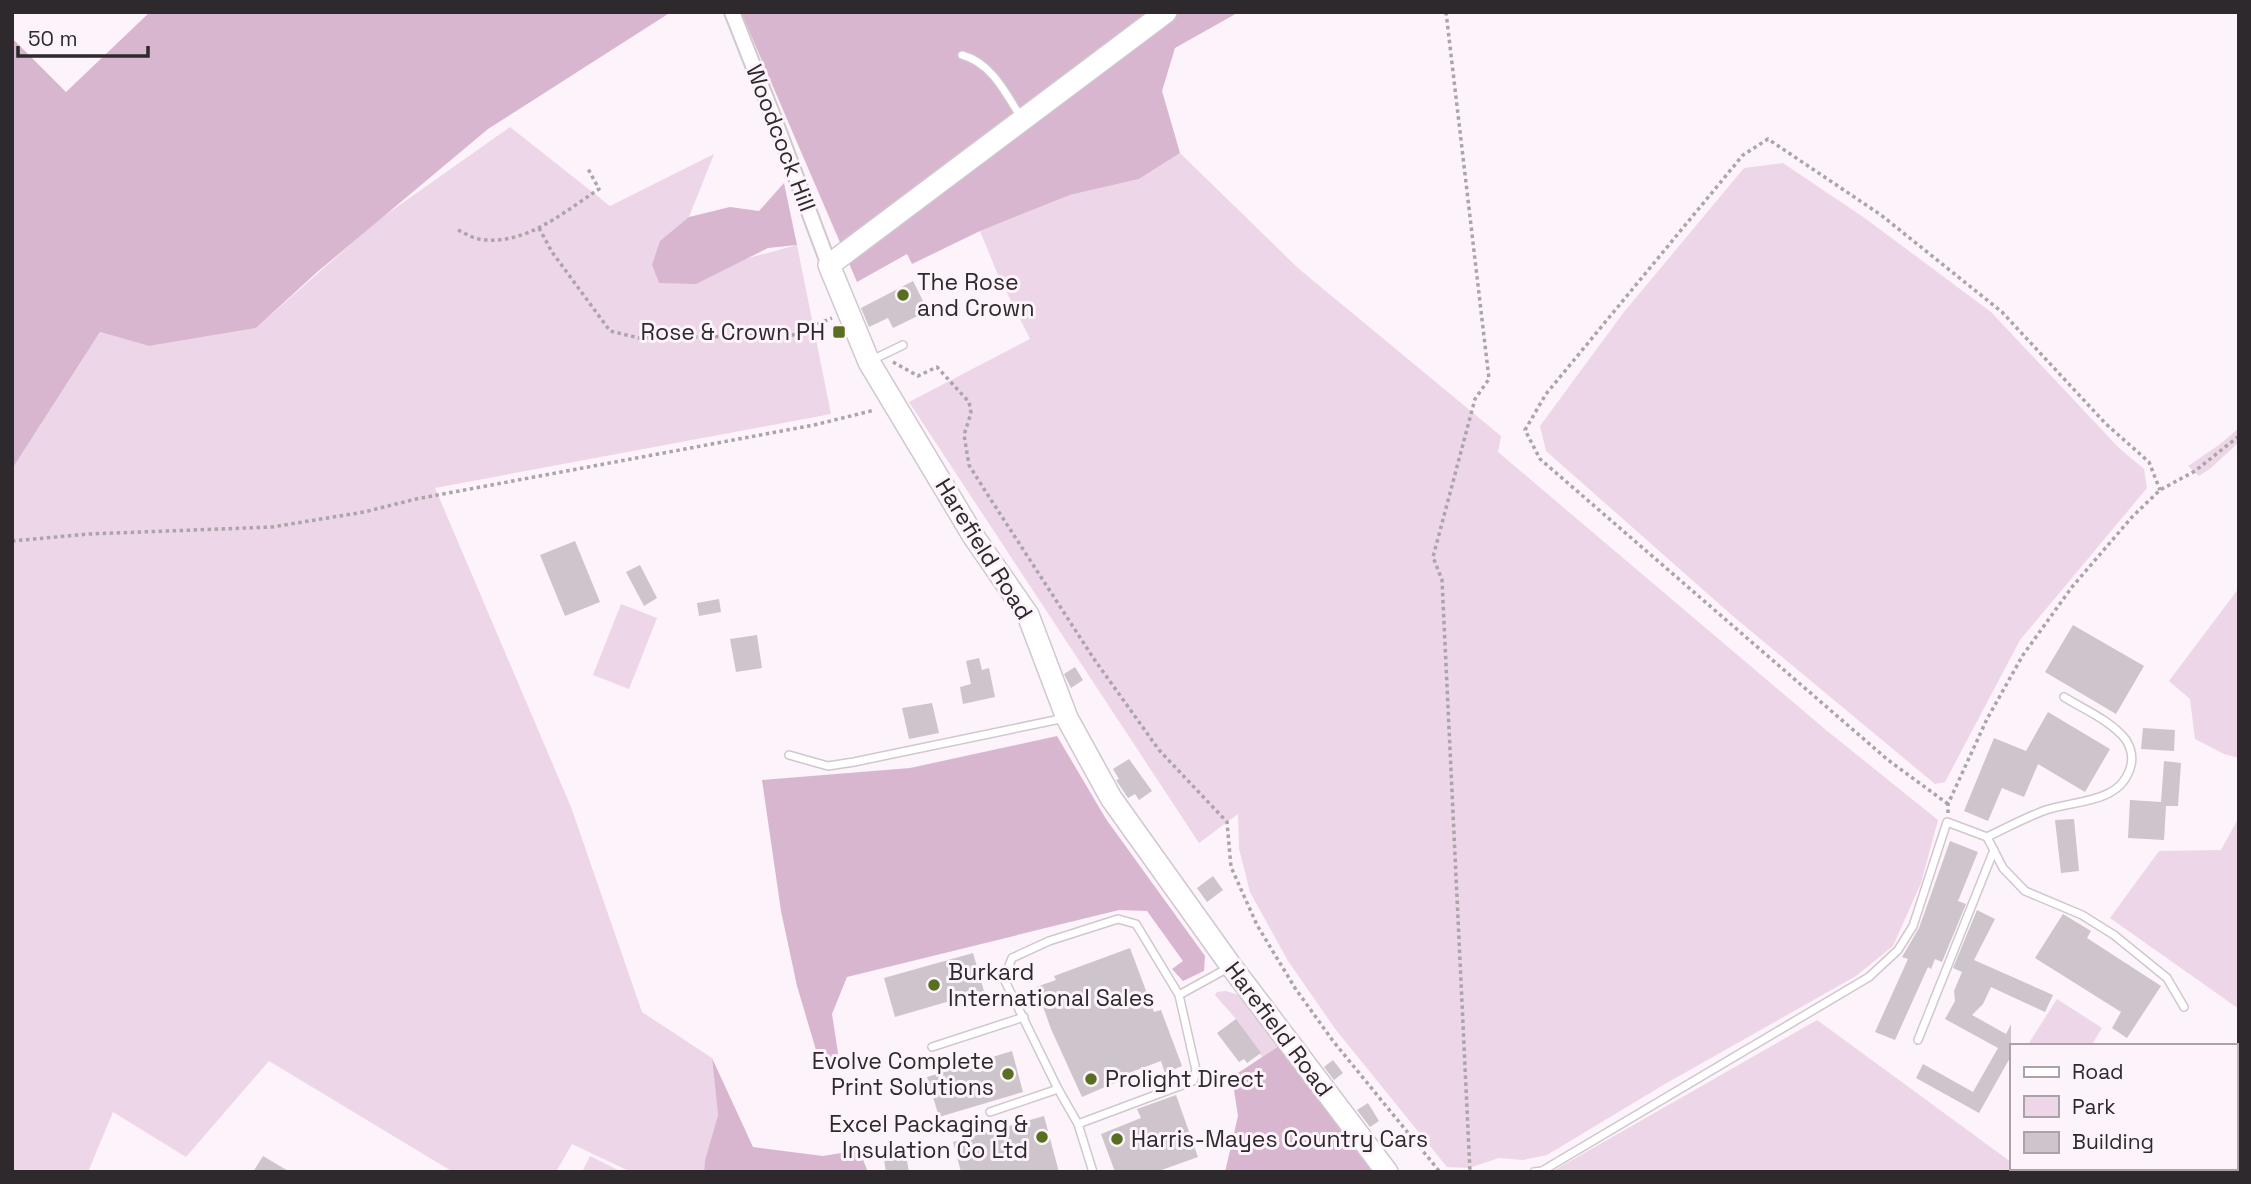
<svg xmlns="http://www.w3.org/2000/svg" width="2251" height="1184" viewBox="0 0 2251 1184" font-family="'Space Grotesk',sans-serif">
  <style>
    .green { fill: #edd6e7 }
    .forest { fill: #d8b6cf }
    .building { fill: #cec4cb }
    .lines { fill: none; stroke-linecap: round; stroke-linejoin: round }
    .lane-casing { stroke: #d1c7ce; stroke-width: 10 }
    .street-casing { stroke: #d1c7ce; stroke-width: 18 }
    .secondary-casing { stroke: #d1c7ce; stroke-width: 24 }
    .path { stroke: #aba4a9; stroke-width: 3.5; stroke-dasharray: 3.5 3.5; stroke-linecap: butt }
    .lane { stroke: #fff; stroke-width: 7 }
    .street { stroke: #fff; stroke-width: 14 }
    .secondary { stroke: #fff; stroke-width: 21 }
    .poi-dot { fill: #566f20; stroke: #fdf3fa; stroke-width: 2.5 }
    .labels { text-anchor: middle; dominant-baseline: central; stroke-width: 6; stroke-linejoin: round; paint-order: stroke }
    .street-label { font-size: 23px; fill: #2d292c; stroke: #fdf3fa }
    .poi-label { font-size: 23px; fill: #2d292c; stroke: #fdf3fa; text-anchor: start }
  </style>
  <rect width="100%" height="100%" fill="#fdf3fa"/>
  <g class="green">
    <path d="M510 127 610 206 714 154 689 217 652 265 659 282 797 245 831 414 435 488 571 807 642 1012 712 1058 718 1115 705 1160 704 1172H631L572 1144 556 1172H453L269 1061 186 1157 113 1112 88 1172H12V469L100 332 149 346 256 328 377 221Z"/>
    <path d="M1180 153 1299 269 1501 436 1498 452 1826 730 1938 820 1921 883 1893 946 1856 976 1665 1084 1547 1155 1523 1160 1499 1158 1469 1168 1447 1167 1336 1030 1288 961 1250 892 1239 849 1238 814 1199 843 909 402 1030 339 998 275 980 231 1070 195 1139 179Z"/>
    <path d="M1783 163 1866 219 1991 312 2119 448 2144 469 2147 488 2020 640 1945 782 1935 784 1734 617 1546 451 1540 426 1624 312 1744 168Z"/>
    <path d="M2239 428V442L2211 468 2199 476 2188 466 2219 445Z"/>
    <path d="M2239 588V758L2224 754 2195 739 2190 699 2169 681Z"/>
    <path d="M621 604 657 618 629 689 593 675Z"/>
    <path d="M2239 817V1009L2110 918 2159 851 2221 850Z"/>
    <path d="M1226 991 1242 996 1279 1046 1262 1057 1236 1019 1215 995 1217 992Z"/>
    <path d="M2057 999 2102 1028 2091 1046H2027Z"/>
    <path d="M1817 1020 2011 1162V1168H2019L2024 1172H1551Z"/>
    <path d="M2235 1113 2239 1116V1172H2153L2156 1168H2235Z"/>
    <path d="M590 1156 622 1172H582Z"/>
  </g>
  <g class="forest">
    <path d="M150 12H671L488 129 316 273 256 328 149 346 100 332 12 469V38L66 92Z"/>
    <path d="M741 12H1239L1175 48 1162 91 1180 153 1139 179 1070 195 980 231 912 264 907 254 857 282Z"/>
    <path d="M784 183 797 245 768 248 696 284 659 283 652 265 660 241 689 217 730 207 759 211Z"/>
    <path d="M1057 736 1106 819 1205 956 1204 971 1183 981 1172 969 1183 961 1147 911 1119 910 847 977 832 1014 840 1066 816 1050 797 986 781 911 762 780 910 768Z"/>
    <path d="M1279 1046 1375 1172H1225L1238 1116 1232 1077Z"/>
    <path d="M712 1058 753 1147 823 1156 859 1150 868 1172H704L705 1160 718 1115Z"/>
  </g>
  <g class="building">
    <path d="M913 281 928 311 893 328 888 318 869 327 861 308Z"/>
    <path d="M575 541 600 602 565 616 540 555Z"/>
    <path d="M640 565 657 598 644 606 626 572Z"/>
    <path d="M719 599 721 612 699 616 697 603Z"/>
    <path d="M2073 625 2144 666 2116 714 2045 672Z"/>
    <path d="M757 635 762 668 736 672 730 639Z"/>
    <path d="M979 658 982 670 989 668 995 697 963 704 960 687 971 684 966 661Z"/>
    <path d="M1075 667 1083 680 1071 688 1064 674Z"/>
    <path d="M932 703 939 733 909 739 902 708Z"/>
    <path d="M2048 712 2110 749 2085 792 2038 764 2024 797 2002 788 1988 821 1964 811 1994 738 2026 751Z"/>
    <path d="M2143 728 2175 730 2174 751 2141 749Z"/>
    <path d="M1129 759 1152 791 1139 800 1135 794 1128 798 1116 780 1119 779 1113 769Z"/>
    <path d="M2164 761 2181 763 2178 806H2166L2164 840 2128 838 2130 800 2161 802Z"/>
    <path d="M2074 819 2079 871 2061 873 2055 820Z"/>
    <path d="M1950 841 1978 852 1958 901 1966 904 1942 962 1935 959 1931 969 1928 967 1895 1040 1875 1032 1908 959 1902 957 1919 928Z"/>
    <path d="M1213 876 1223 890 1207 902 1197 888Z"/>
    <path d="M1977 910 1995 919 1974 960 2053 995 2045 1012 1991 987 1983 1004 1972 1015 2006 1034 2011 1024V1056L1979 1113 1916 1078 1923 1064 1973 1092 1998 1048 1945 1019 1955 1001 1954 991 1962 972 1953 968Z"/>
    <path d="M2063 914 2091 931 2087 938 2161 986 2127 1038 2112 1028 2121 1012 2035 958Z"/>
    <path d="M1130 948 1154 1012 1161 1010 1182 1066 1165 1073 1161 1061 1126 1074 1128 1077 1082 1097 1051 1029 1036 987 1056 980 1054 976Z"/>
    <path d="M973 953 984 991 895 1017 884 978Z"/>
    <path d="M1236 1019 1261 1053 1247 1063 1244 1059 1239 1062 1217 1033Z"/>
    <path d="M1012 1051 1023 1092 939 1117 927 1077Z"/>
    <path d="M1333 1060 1343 1073 1334 1080 1324 1067Z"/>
    <path d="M1176 1095 1198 1157 1156 1172H1115L1101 1134 1141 1118 1137 1109Z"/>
    <path d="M1368 1103 1379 1121 1370 1127 1357 1110Z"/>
    <path d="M1044 1116 1059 1172H961L953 1142Z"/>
    <path d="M905 1150 909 1172H886L883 1153Z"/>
    <path d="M263 1156 290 1172H253Z"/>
  </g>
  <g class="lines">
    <defs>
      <g id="lane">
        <path d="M962 55C992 63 1006 94 1022 119"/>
        <path d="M872 360 903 345"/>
        <path d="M789 755 828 766 854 762 1065 718"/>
        <path d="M1987 837C2006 828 2026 817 2046 810 2075 800 2122 804 2131 765 2133 756 2131 748 2126 740 2112 721 2083 709 2064 697"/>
        <path d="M1918 1040 1994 850"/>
        <path d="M932 1047 1024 1017"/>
        <path d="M990 1112 1058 1089"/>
        <path d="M1078 1124 1193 1081 1196 1070 1179 995"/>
        <path d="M1093 1172 1078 1124 1058 1089 1004 979 1012 958 1049 941 1118 919 1136 924 1179 995 1228 968"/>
        <path d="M1534 1172 1542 1171 1869 977 1898 950 1913 926 1947 822 1987 837 2003 868 2025 891 2082 915 2114 935 2167 978 2184 1007"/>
      </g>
      <path id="street" d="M732 12 773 116 829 265"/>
      <path id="secondary" d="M1166 12 829 265 869 362 974 537 1028 615 1067 718 1111 798 1231 966 1387 1172"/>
    </defs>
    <use href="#lane" class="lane-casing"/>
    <use href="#street" class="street-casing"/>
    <use href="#secondary" class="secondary-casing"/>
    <g class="path">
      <path d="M1446 12 1489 379 1475 399 1433 557 1442 580 1470 1172"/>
      <path d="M539 228 552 252 610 331 639 338 793 335 832 318"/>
      <path d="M458 230C465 233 472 238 479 239 524 247 564 212 599 189L587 167"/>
      <path d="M893 362 918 376 937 367 969 402 971 413 964 435 969 465 984 489 1094 659 1159 750 1227 822 1231 867 1257 925 1295 988 1333 1041 1440 1172"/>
      <path d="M12 541 89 534 272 527 364 512 416 499 814 425 875 410"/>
      <path d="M1948 804 1888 760 1540 459 1525 430 1546 394 1743 155 1768 139 1881 215 2002 312 2106 424 2149 462 2160 490"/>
      <path d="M1948 813V804L1987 719 2023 655 2072 587 2132 517 2160 490 2195 471 2239 436"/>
    </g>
    <use href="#lane" class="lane"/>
    <use href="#street" class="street"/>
    <use href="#secondary" class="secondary"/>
  </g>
  <g class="poi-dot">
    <circle cx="903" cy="295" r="7"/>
    <rect x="832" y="325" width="14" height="14" rx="3.5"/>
    <circle cx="934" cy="985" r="7"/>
    <circle cx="1008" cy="1074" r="7"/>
    <circle cx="1091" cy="1079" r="7"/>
    <circle cx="1042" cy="1137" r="7"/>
    <circle cx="1117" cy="1139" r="7"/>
  </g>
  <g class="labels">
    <g class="street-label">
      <text transform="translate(781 138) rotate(69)">Woodcock Hill</text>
      <text transform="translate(984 549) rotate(58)">Harefield Road</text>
      <text transform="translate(1279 1029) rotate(53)">Harefield Road</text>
    </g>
    <g class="poi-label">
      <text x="917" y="282">The Rose<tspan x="917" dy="26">and Crown</tspan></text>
      <text x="825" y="332" text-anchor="end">Rose &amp; Crown PH</text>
      <text x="948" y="972">Burkard<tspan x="948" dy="26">International Sales</tspan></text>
      <text x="994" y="1061" text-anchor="end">Evolve Complete<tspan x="994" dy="26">Print Solutions</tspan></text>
      <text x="1105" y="1079">Prolight Direct</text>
      <text x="1028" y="1124" text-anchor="end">Excel Packaging &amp;<tspan x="1028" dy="26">Insulation Co Ltd</tspan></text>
      <text x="1131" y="1139">Harris-Mayes Country Cars</text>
    </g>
  </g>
  <rect width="2251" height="1184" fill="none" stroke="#2d292c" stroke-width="28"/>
  <rect x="2010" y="1044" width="228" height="126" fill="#fdf3fa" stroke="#aaa2a8" stroke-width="2"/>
  <rect x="2024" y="1067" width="35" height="10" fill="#ffffff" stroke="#aaa2a8" stroke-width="2"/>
  <text x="2072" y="1079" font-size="21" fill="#2d292c">Road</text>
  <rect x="2024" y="1096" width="35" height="21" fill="#edd6e7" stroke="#aaa2a8" stroke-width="2"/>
  <text x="2072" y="1114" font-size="21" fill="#2d292c">Park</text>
  <rect x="2024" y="1132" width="35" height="21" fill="#cec4cb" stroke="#aaa2a8" stroke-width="2"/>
  <text x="2072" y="1149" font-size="21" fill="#2d292c">Building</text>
  <path d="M18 46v10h130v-10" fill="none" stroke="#2d292c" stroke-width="3.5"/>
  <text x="28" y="46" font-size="21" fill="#2d292c" stroke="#fdf3fa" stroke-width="5" paint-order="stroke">50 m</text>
</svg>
